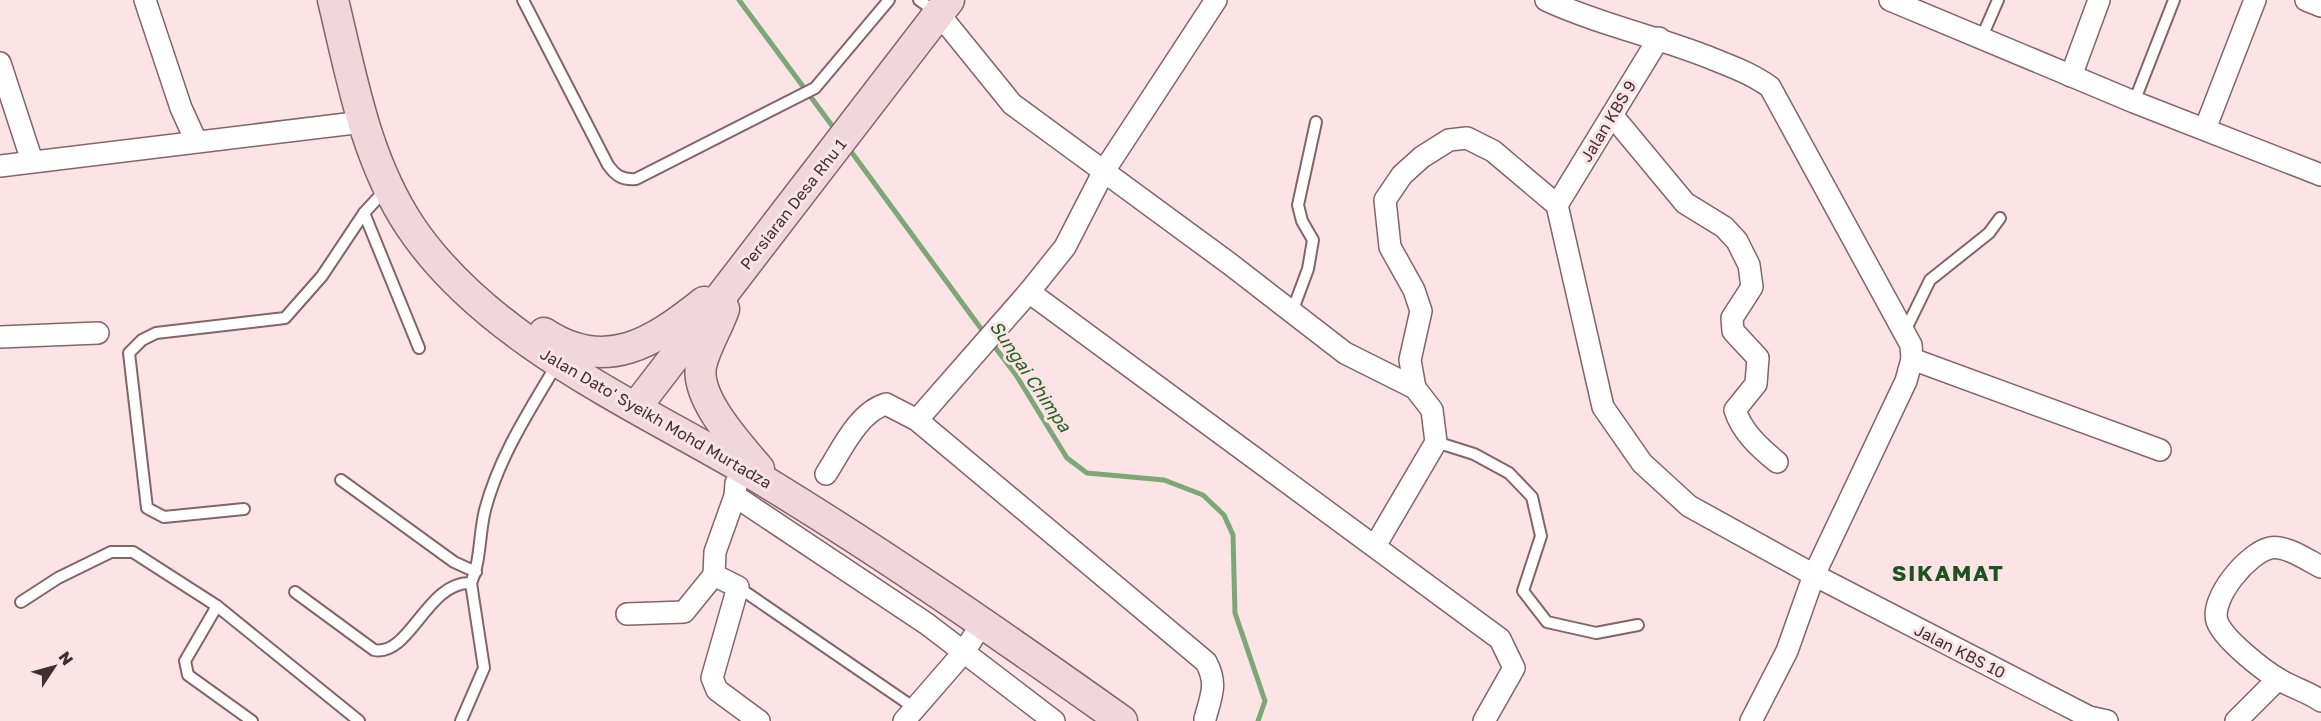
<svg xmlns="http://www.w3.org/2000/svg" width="2321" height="721" viewBox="0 0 2321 721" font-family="'Golos Text',sans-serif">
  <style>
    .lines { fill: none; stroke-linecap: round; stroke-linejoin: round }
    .stream { stroke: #7ca876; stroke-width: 5 }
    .lane-casing { stroke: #856468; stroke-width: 14 }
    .street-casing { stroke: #856468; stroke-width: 24 }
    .secondary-casing { stroke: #856468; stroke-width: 33 }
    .lane { stroke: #fff; stroke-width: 10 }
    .street { stroke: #fff; stroke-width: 21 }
    .secondary { stroke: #f1d6db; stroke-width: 30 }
    .labels { text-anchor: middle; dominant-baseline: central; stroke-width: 6; stroke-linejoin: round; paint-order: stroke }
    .street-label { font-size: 16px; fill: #3e2f31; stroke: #fbe3e6 }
    .water-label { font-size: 18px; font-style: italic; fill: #1f6421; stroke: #fbe3e6 }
    .district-label { font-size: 22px; font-weight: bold; letter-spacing: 1.5px; fill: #1e531f; stroke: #fbe3e6 }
  </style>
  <rect width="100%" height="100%" fill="#fbe3e6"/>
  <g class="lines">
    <g class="stream">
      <path d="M739 0 836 131"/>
      <path d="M847 146 985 334"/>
      <path d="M991 342 1016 375 1067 458 1087 473 1164 480 1203 495 1224 515 1233 535 1235 613 1265 701 1258 721"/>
    </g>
    <defs>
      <g id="lane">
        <path d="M523 0 608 165C616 176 622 180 636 179L815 88 889 0"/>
        <path d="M919 0 936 12"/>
        <path d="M1981 39 1998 0"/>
        <path d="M2134 102 2174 0"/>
        <path d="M364 213 419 348"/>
        <path d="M1292 312 1308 269 1313 240 1302 221 1298 205 1316 122"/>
        <path d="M1905 331 1930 280 1989 233 2000 218"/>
        <path d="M1436 442 1474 454 1509 473 1532 497 1541 536 1523 591 1547 622 1596 633 1638 625"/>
        <path d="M341 480 454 562 476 572"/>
        <path d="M244 509 164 517 147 508 129 353 142 340 156 333 285 318 322 276 364 213 386 189"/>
        <path d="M738 587 916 709"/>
        <path d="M295 592 374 650C410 657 427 581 471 583"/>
        <path d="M21 602 58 578 111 552H133L217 606 359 721"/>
        <path d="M217 606 185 661 188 675 252 721"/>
        <path d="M461 721 484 668 471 583C481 560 479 534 485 510 499 457 529 411 557 364"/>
      </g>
      <g id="street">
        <path d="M145 0 181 108 196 141"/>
        <path d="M1546 0C1598 24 1655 36 1708 57 1730 66 1751 73 1770 87L1911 345 1912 359 1906 381 1814 575 1787 651 1751 721"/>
        <path d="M1890 0 2134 102 2321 175"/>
        <path d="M2306 0 2321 6"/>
        <path d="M939 14 1012 104 1230 264 1345 353 1415 388 1432 410 1436 442 1375 546"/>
        <path d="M0 63 32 161"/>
        <path d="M2071 76 2099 0"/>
        <path d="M1612 115 1685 203 1724 227 1737 241 1749 265 1752 287 1732 318 1733 331 1758 358 1756 384 1735 410C1742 432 1760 448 1777 462"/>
        <path d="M2205 129 2255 0"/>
        <path d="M0 166 363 122"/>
        <path d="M1557 205 1659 38"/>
        <path d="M1029 292 1500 639 1514 668 1484 721"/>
        <path d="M0 337 98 333"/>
        <path d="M1912 359 2160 450"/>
        <path d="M1415 388 1410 360 1421 311 1414 290 1390 247 1385 200 1402 175 1422 157 1449 140 1467 138 1493 151 1557 205 1603 407 1642 463 1689 506 1814 575 2089 717 2107 721"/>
        <path d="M917 420 1029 292 1065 247 1104 171 1216 0"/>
        <path d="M826 474C841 451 858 412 886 404L917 420 1206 662C1218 684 1211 696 1205 719"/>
        <path d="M736 483 735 496 715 552 714 575 738 587 712 678 717 690 759 721"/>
        <path d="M735 496 927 624 1054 721"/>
        <path d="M2321 567C2307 560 2286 545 2270 548 2248 553 2210 598 2217 621 2223 639 2264 671 2280 680 2293 688 2309 692 2321 701"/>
        <path d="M627 614 684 612 714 575"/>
        <path d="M904 721 963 653 983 622"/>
        <path d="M2236 721 2278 679"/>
      </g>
      <g id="secondary">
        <path d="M333 0C352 78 365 158 410 226 491 347 653 412 774 487 893 560 1008 640 1122 721"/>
        <path d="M724 309C718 327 705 347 701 366 695 399 740 446 759 469"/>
        <path d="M544 333C606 374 654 342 704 302"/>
        <path d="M636 407 949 0"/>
      </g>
    </defs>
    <use href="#lane" class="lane-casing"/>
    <use href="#street" class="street-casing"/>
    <use href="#secondary" class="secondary-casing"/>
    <use href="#lane" class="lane"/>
    <use href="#street" class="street"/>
    <use href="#secondary" class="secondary"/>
  </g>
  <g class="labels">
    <g class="street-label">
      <text transform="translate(1608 121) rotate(-59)">Jalan KBS 9</text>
      <text transform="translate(793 204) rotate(-52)">Persiaran Desa Rhu 1</text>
      <text transform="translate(656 418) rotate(30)">Jalan Dato' Syeikh Mohd Murtadza</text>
      <text transform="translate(1960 651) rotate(27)">Jalan KBS 10</text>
    </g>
    <g class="water-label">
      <text transform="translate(1031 376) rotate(56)">Sungai Chimpa</text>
    </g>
    <g class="district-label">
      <text x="1948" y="572">SIKAMAT</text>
    </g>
  </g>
  <g transform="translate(54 667) rotate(54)" stroke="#fbe3e6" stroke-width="4.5" paint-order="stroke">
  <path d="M0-4.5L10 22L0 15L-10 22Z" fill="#3e2f31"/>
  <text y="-9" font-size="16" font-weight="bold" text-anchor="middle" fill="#3e2f31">N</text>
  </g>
</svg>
